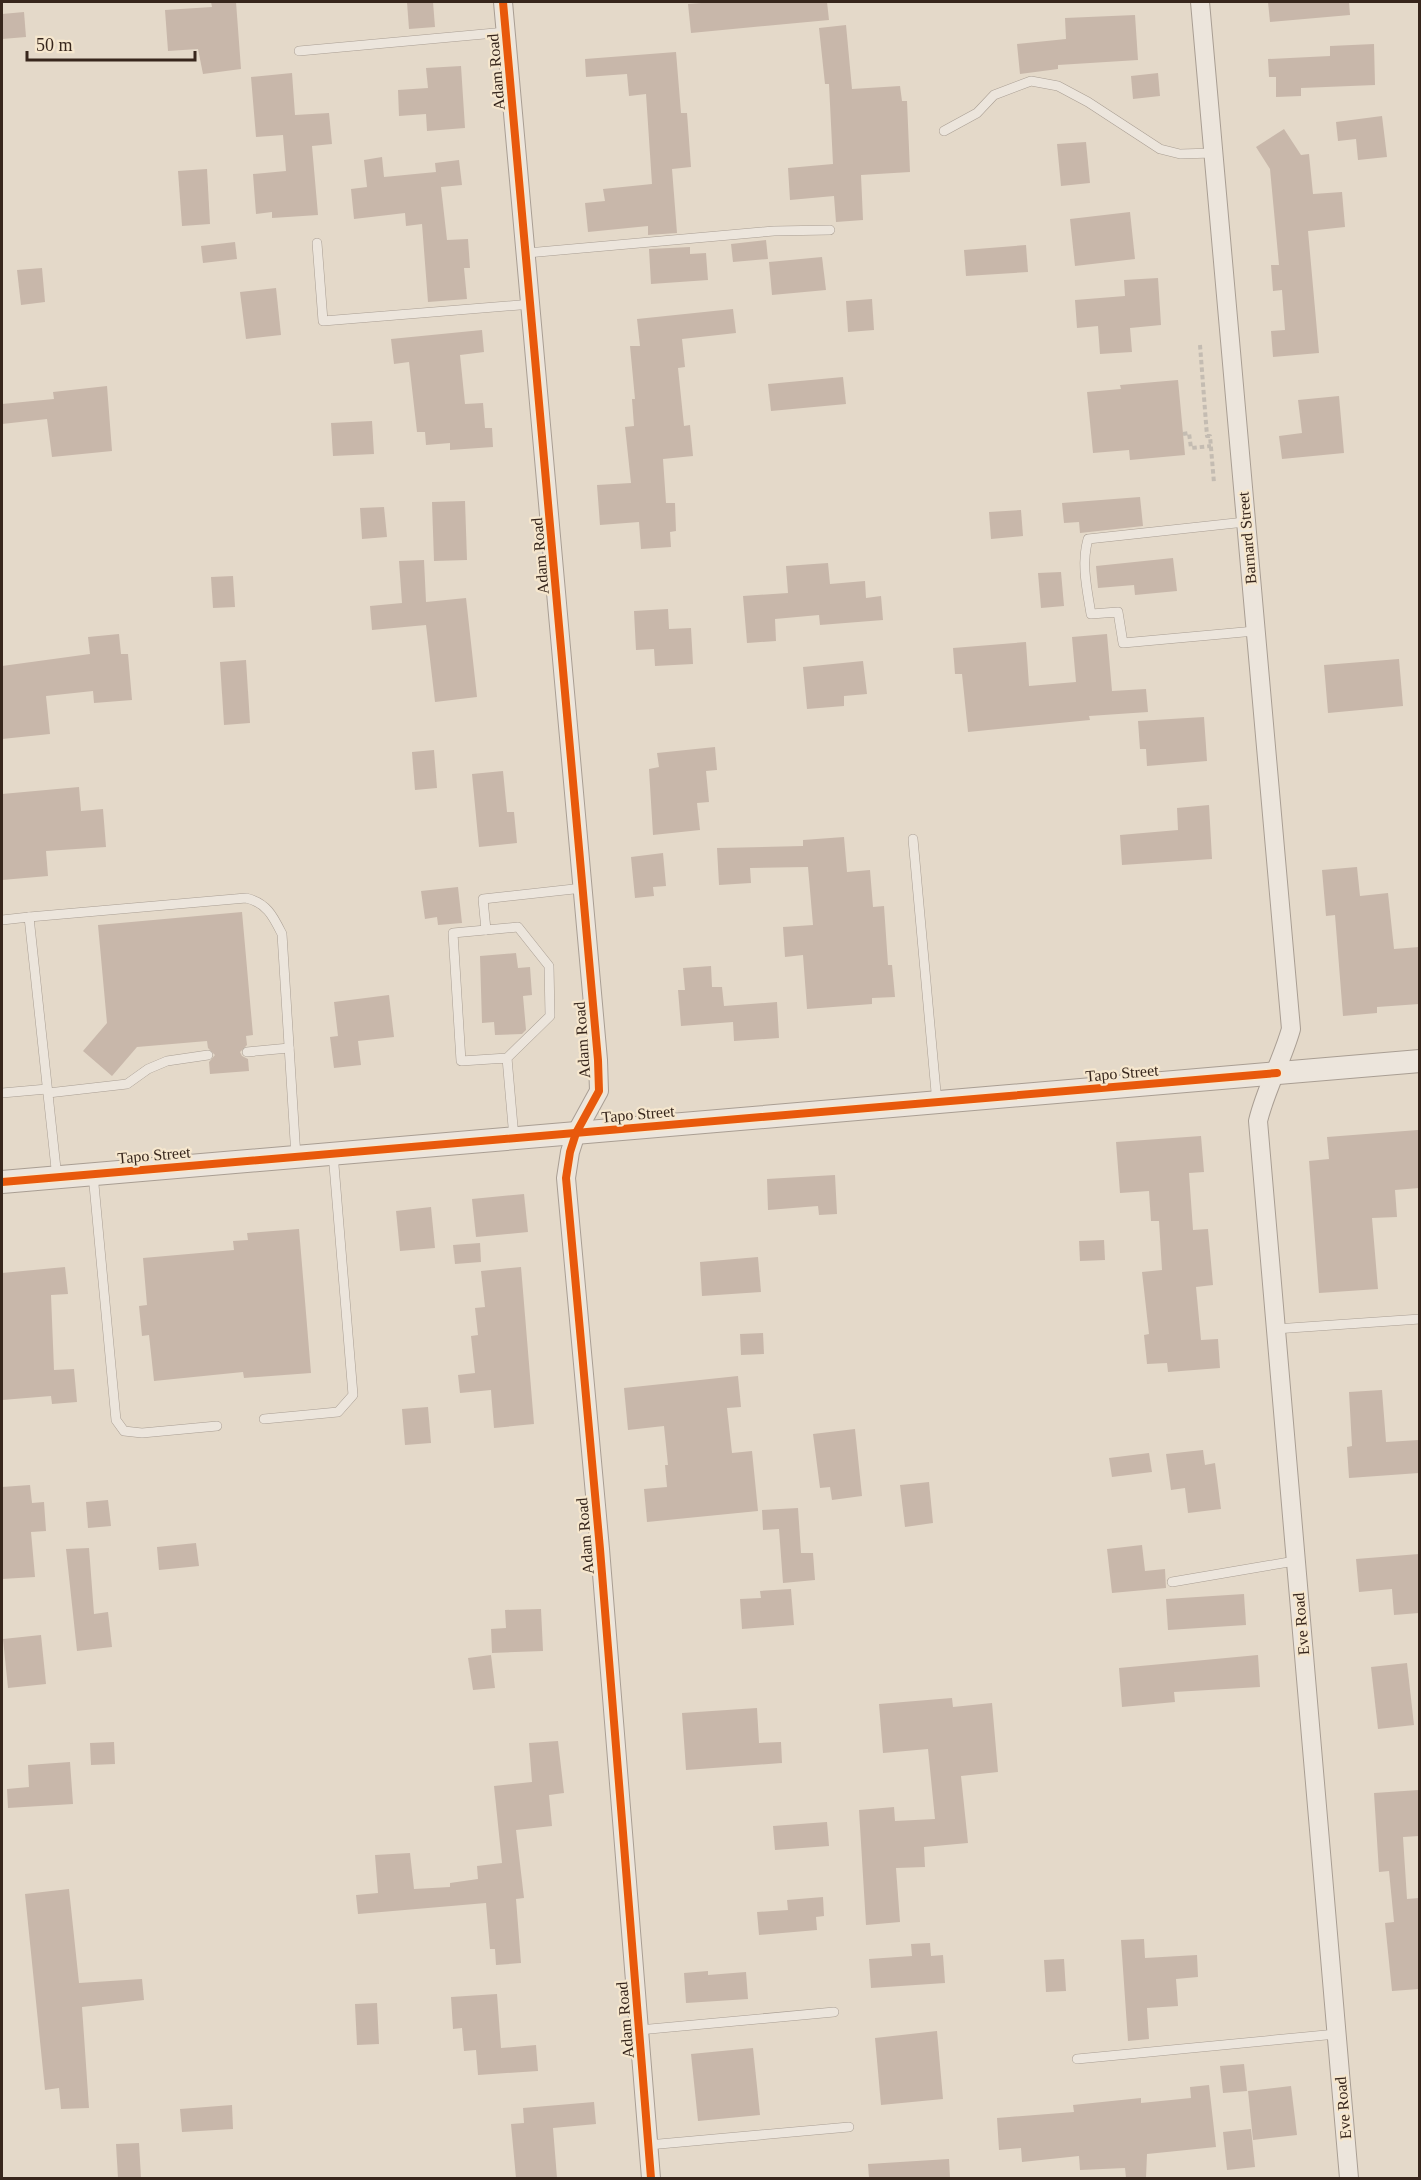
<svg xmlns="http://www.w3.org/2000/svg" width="1421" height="2180" viewBox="0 0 1421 2180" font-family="'Times New Roman',serif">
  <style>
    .building { fill: #c8b7aa }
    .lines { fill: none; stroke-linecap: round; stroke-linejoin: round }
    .service-casing { stroke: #a99e93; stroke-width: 10 }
    .minor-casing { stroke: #a99e93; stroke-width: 20 }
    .tertiary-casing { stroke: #a99e93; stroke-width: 24 }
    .path { stroke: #c4bcb2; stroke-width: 4; stroke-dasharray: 4.5 3; stroke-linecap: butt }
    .service { stroke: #ece5dc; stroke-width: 9 }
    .minor { stroke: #ece5dc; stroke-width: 18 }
    .tertiary { stroke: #ece5dc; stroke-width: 22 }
    .cycleway-casing { stroke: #f6e7ce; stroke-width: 11 }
    .cycleway { stroke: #e8590c; stroke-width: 8 }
    .labels { text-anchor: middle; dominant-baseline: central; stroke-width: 4.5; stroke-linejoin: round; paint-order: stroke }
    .street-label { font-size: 16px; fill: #37261c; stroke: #f6e7ce }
  </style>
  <rect width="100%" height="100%" fill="#e4d9c9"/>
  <g class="building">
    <path d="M211 2H236L241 69 203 74 198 49 168 51 165 10 212 7Z"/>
    <path d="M407 2H433L435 27 409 29Z"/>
    <path d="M715 2H827L829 20 691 33 688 4Z"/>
    <path d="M1268 2H1349L1350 15 1270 22Z"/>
    <path d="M24 12 26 37 2 39V14Z"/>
    <path d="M1135 15 1138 60 1058 65V69L1020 74 1017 44 1066 39 1065 18Z"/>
    <path d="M846 25 852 89 900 86 902 101H907L910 172 861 175 863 220 836 222 834 196 790 200 788 168 833 164 829 84H825L819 28Z"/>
    <path d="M1374 44 1375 85 1301 88V96L1276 97V77H1269L1268 59 1330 56V46Z"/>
    <path d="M676 52 681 113H687L691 167 672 169 677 233 648 235V226L588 232 585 203 605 201 603 189 652 184 646 94 629 96 627 74 586 77 585 59Z"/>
    <path d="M461 66 465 128 427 131 426 114 399 116 398 90 428 88 426 68Z"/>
    <path d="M292 73 295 115 329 113 332 144 312 146 318 215 272 218V212L256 214 253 174 286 171 283 135 256 137 251 77Z"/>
    <path d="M1158 73 1160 96 1133 99 1131 76Z"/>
    <path d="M1382 116 1387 157 1358 160 1356 139 1338 141 1336 122Z"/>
    <path d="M1284 129 1301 155 1309 154 1313 194 1342 192 1345 227 1308 231 1319 353 1273 357 1271 331 1285 330 1282 290 1273 291 1271 265H1279L1270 169 1256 147Z"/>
    <path d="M1086 142 1090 183 1061 186 1057 144Z"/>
    <path d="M382 157 384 177 436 172 435 163 459 160 462 185 441 187 447 240 468 239 470 268H464L467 299 428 302 422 224 406 226 405 213 354 219 351 189 367 187 364 160Z"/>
    <path d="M207 169 210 224 182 226 178 171Z"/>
    <path d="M1130 212 1135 259 1075 266 1070 219Z"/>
    <path d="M766 240 768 259 733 262 731 244Z"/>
    <path d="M235 242 237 259 203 263 201 246Z"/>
    <path d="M1026 245 1028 272 966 276 964 250Z"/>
    <path d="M690 247V254L706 253 708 280 651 284 649 249Z"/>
    <path d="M822 257 826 290 772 295 769 262Z"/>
    <path d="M42 268 45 302 21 305 17 270Z"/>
    <path d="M1158 278 1161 325 1130 328 1132 352 1100 354 1098 326 1077 328 1075 300 1125 296 1124 280Z"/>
    <path d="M276 288 281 335 246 339 240 292Z"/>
    <path d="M872 299 874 330 848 332 846 301Z"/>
    <path d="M733 309 736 333 682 339 685 367 678 368 684 426 690 425 693 456 663 459 666 503H675L676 531 670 532 671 547 641 549 639 522 600 525 597 485 631 483 625 427 634 426 632 399H635L630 346H640L637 319Z"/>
    <path d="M482 330 484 352 460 355 465 404 483 403 485 428H492L493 447 450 450V443L426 445 425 432H417L409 362 394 364 391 339Z"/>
    <path d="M843 377 846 404 771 411 768 384Z"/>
    <path d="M1178 380 1185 455 1130 460 1129 450 1093 453 1087 392 1121 389 1120 385Z"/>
    <path d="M107 386 112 451 52 457 47 419 2 424V404L54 399 53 392Z"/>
    <path d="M1339 396 1344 453 1282 459 1279 436 1302 433 1298 400Z"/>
    <path d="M372 421 374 454 333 456 331 423Z"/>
    <path d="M1140 497 1143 526 1080 533 1079 522 1064 523 1062 503Z"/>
    <path d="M465 501 467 560 434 561 432 502Z"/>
    <path d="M384 507 387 537 362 539 360 508Z"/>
    <path d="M1021 510 1023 536 991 539 989 512Z"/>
    <path d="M1173 558 1177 591 1135 595 1134 585 1098 588 1096 566Z"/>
    <path d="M424 560 426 602 466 598 477 697 435 702 426 625 372 630 370 606 402 603 399 561Z"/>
    <path d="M828 563 830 584 865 581 866 598 881 596 883 620 820 625 819 615 775 619 776 641 747 643 743 596 788 593 786 566Z"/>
    <path d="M1061 572 1064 606 1041 608 1038 573Z"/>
    <path d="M233 576 235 607 213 608 211 577Z"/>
    <path d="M668 609 669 629 691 628 693 664 655 666 654 649 636 650 634 611Z"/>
    <path d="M119 634 121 654H128L132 700 94 703 93 691 46 696 50 734 2 739V666L90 654 88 637Z"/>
    <path d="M1107 634 1112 691 1146 689 1148 712 1089 716 1090 720 968 732 962 674H955L953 648 1026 642 1029 686 1076 682 1072 637Z"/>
    <path d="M1399 659 1403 706 1328 713 1324 665Z"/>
    <path d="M246 660 250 723 224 725 220 662Z"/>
    <path d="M863 661 867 694 844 696V706L807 709 803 667Z"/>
    <path d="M1204 717 1207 761 1147 766 1146 749H1140L1138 721Z"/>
    <path d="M715 747 717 770 706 771 709 802 697 803 700 830 653 835 649 769 659 767 657 753Z"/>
    <path d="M434 750 437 788 415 790 412 752Z"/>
    <path d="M503 771 507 812H514L517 843 479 847 472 774Z"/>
    <path d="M79 787 81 811 103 809 106 847 46 851 48 876 2 880V794Z"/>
    <path d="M1209 805 1212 859 1122 865 1120 835 1178 830 1177 808Z"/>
    <path d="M844 837 847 872 870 870 873 907 884 906 888 965H892L895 997 872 998V1004L807 1009 803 955 785 957 783 927 813 925 808 867 750 868 751 883 719 885 717 848 803 846V840Z"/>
    <path d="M663 853 666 886 653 887 654 896 635 898 631 857Z"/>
    <path d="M1357 867 1360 896 1388 893 1394 949 1419 947V1004L1377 1007V1013L1343 1016 1335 915 1326 916 1322 870Z"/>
    <path d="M458 887 462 923 438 925 437 917 425 919 421 891Z"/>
    <path d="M242 912 253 1035 246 1036 247 1045 240 1052 242 1056 248 1059 249 1071 210 1074 209 1062 215 1055 208 1048 207 1041 137 1047 112 1076 83 1051 107 1023 98 925Z"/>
    <path d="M516 953 518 968 530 967 532 995 523 996 526 1030 522 1034 495 1035 494 1022 482 1023 480 956Z"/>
    <path d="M711 966 712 987H722L724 1006 777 1002 779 1038 734 1041 733 1022 681 1026 678 990H685L683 968Z"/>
    <path d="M389 995 394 1037 358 1041 361 1065 334 1068 330 1037 338 1036 334 1002Z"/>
    <path d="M1418 1130 1419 1188 1395 1190 1397 1217 1372 1218 1378 1289 1319 1293 1309 1161 1329 1159 1327 1137Z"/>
    <path d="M1201 1136 1204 1172 1189 1173 1193 1230 1208 1229 1213 1285 1196 1287 1201 1340 1218 1339 1220 1368 1168 1372 1167 1363 1147 1364 1144 1335 1149 1334 1142 1272 1162 1270 1159 1221H1151L1149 1191 1120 1193 1116 1142Z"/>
    <path d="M835 1175 837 1214 819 1215 818 1206 768 1210 767 1179Z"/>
    <path d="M524 1194 528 1232 476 1237 472 1199Z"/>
    <path d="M431 1207 435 1248 400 1251 396 1211Z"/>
    <path d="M299 1229 311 1373 244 1378 243 1372 154 1381 149 1335 142 1336 139 1306 147 1305 143 1258 234 1250 233 1241 248 1240 247 1233Z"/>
    <path d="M1104 1240 1105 1260 1080 1261 1079 1241Z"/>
    <path d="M480 1243 481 1262 455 1264 453 1245Z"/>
    <path d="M758 1257 761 1292 702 1296 700 1262Z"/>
    <path d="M65 1267 68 1294 51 1295 54 1370 74 1369 77 1402 52 1404 51 1396 2 1400V1273Z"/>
    <path d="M521 1267 534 1424 494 1428 491 1390 460 1393 458 1375 475 1373 471 1336 478 1335 475 1308 485 1307 481 1271Z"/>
    <path d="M763 1333 764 1354 741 1355 740 1334Z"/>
    <path d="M738 1376 741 1407 727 1408 732 1453 752 1451 758 1511 647 1522 644 1489 667 1487 665 1465H668L664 1426 628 1430 624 1388Z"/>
    <path d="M1382 1390 1386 1442 1419 1440V1473L1349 1478 1347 1447 1352 1446 1349 1392Z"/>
    <path d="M428 1407 431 1443 405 1445 402 1409Z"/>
    <path d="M855 1429 862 1496 832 1500 830 1487 820 1488 813 1434Z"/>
    <path d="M1203 1450 1205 1465 1215 1463 1221 1509 1188 1513 1185 1488 1171 1490 1166 1454Z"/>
    <path d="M1149 1453 1152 1472 1112 1477 1109 1458Z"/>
    <path d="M929 1482 933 1523 905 1527 900 1485Z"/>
    <path d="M30 1485 32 1503 44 1502 46 1531 31 1532 35 1577 2 1579V1487Z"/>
    <path d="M108 1500 111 1526 88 1528 86 1502Z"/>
    <path d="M798 1508 801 1553H813L815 1580 783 1583 779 1529 763 1530 762 1510Z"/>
    <path d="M196 1543 199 1566 159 1570 157 1547Z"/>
    <path d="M1142 1545 1145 1571 1165 1569 1166 1588 1112 1593 1107 1549Z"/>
    <path d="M89 1548 94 1614 108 1612 112 1647 77 1651 66 1549Z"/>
    <path d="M1419 1554V1613L1394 1615 1392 1589 1359 1592 1356 1559Z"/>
    <path d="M791 1589 794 1625 742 1629 740 1599 761 1598 760 1591Z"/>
    <path d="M1244 1594 1246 1625 1168 1630 1166 1599Z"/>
    <path d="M541 1609 543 1651 492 1653 491 1629 506 1628 505 1610Z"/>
    <path d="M41 1635 46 1684 8 1688 3 1639Z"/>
    <path d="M491 1655 495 1688 473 1690 468 1658Z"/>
    <path d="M1258 1655 1260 1687 1174 1692 1175 1702 1122 1707 1119 1668Z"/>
    <path d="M1407 1663 1414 1725 1378 1729 1371 1667Z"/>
    <path d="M952 1698 953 1707 992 1703 998 1772 961 1776 968 1843 924 1847 925 1867 896 1868 900 1922 866 1925 859 1810 894 1807 895 1821 935 1819 928 1749 883 1753 879 1704Z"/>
    <path d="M757 1708 759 1743 781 1742 782 1763 686 1770 682 1713Z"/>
    <path d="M558 1741 564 1793 549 1795 552 1826 516 1830 524 1898 516 1899 521 1963 496 1965 495 1949H490L486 1903 358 1914 356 1895 378 1893 375 1855 410 1853 414 1889 450 1887V1883L478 1879 477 1866 502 1863 494 1786 532 1782 529 1743Z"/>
    <path d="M114 1742 115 1764 91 1765 90 1743Z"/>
    <path d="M70 1762 73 1804 8 1808 7 1789 29 1787 28 1765Z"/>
    <path d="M1419 1790V1836L1403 1837 1407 1899 1419 1898V1989L1392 1991 1385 1923 1394 1922 1389 1871 1379 1872 1374 1793Z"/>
    <path d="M827 1822 829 1846 775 1850 773 1826Z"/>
    <path d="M69 1889 79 1983 142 1979 144 2000 82 2007 89 2108 61 2109 59 2088 45 2090 25 1894Z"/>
    <path d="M823 1897 824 1916 816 1917 817 1930 759 1935 757 1912 788 1910 787 1900Z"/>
    <path d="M1144 1939 1145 1958 1197 1955 1198 1977 1176 1979 1178 2006 1147 2008 1149 2039 1128 2041 1121 1940Z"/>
    <path d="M930 1943 931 1956 943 1955 945 1983 871 1988 869 1959 912 1956 911 1944Z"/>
    <path d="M1064 1959 1066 1991 1046 1992 1044 1960Z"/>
    <path d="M708 1971V1975L746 1972 748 1999 686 2003 684 1973Z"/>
    <path d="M497 1994 501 2048 536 2045 538 2071 478 2075 476 2050 464 2051 462 2028 453 2029 451 1997Z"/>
    <path d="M377 2003 379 2044 357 2045 355 2004Z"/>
    <path d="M937 2031 943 2099 881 2105 875 2038Z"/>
    <path d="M753 2048 760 2115 698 2121 691 2054Z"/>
    <path d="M1244 2064 1247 2091 1223 2093 1220 2066Z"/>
    <path d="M1209 2085 1216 2147 1147 2154 1146 2178H1126L1125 2168 1080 2170 1079 2156 1022 2162 1021 2148 999 2150 997 2118 1074 2112 1073 2105 1141 2098V2103L1191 2098 1190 2087Z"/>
    <path d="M1291 2086 1297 2135 1253 2140 1248 2091Z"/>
    <path d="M594 2102 596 2124 553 2128 557 2178H516L511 2124 524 2123 523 2108Z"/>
    <path d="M232 2105 233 2129 182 2132 180 2109Z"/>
    <path d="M1251 2129 1255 2167 1227 2170 1223 2132Z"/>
    <path d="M139 2143 141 2178H118L116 2144Z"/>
    <path d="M949 2159 950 2178H869L868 2164Z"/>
  </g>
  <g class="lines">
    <defs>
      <g id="service">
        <path d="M299 51 506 32"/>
        <path d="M944 131 977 113 994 95 1031 81 1058 86 1088 102 1160 149 1180 154 1213 153"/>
        <path d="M317 243 323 321 532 304"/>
        <path d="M527 253 774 231 830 230"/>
        <path d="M1245 522 1088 539C1081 564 1087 589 1091 614L1118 612 1123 643 1255 631"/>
        <path d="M913 839 937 1103"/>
        <path d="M29 917 246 898C267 903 273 916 282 934L296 1157"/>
        <path d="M2 920 29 917 57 1178"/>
        <path d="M486 930 483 899 583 888"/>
        <path d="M247 1052 289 1048"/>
        <path d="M507 1058 550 1016 549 966 518 927 453 933 461 1061 507 1058 514 1138"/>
        <path d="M2 1093 47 1089"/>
        <path d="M48 1093 127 1084 148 1069 167 1061 208 1055"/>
        <path d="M93 1174 116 1420 124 1431 142 1433 217 1426"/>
        <path d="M1275 1329 1420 1319"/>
        <path d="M264 1419 338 1412 353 1395 333 1153"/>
        <path d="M1172 1582 1295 1561"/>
        <path d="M639 2030 834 2012"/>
        <path d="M1077 2059 1336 2034"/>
        <path d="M648 2145 849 2127"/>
      </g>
      <g id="minor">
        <path d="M503 2 598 1060 599 1091 576 1133 570 1152 566 1178 600 1549 651 2178"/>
        <path d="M1200 2 1291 1029C1282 1061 1266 1088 1258 1121L1349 2178"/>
      </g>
      <path id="tertiary" d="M2 1182 1420 1061"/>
    </defs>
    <use href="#service" class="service-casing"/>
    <use href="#minor" class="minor-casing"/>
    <use href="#tertiary" class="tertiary-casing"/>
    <g class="path">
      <path d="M1200 345 1207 436H1210L1214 483"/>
      <path d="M1183 434 1189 433 1191 448 1211 446"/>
    </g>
    <use href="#service" class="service"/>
    <use href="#minor" class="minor"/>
    <use href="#tertiary" class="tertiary"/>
    <defs>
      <g id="cycleway">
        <path d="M503 2 598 1060 599 1091 576 1133 570 1152 566 1178 600 1549 651 2178"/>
        <path d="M2 1182 1277 1073"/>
      </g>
    </defs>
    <use href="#cycleway" class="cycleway-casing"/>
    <use href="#cycleway" class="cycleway"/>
  </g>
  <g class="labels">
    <g class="street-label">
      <text transform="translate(496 72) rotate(-95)">Adam Road</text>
      <text transform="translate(1247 538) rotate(-95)">Barnard Street</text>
      <text transform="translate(540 556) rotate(-95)">Adam Road</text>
      <text transform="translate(582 1040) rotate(-94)">Adam Road</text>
      <text transform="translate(1122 1073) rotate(-5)">Tapo Street</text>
      <text transform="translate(638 1114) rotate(-5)">Tapo Street</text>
      <text transform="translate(154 1155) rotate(-5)">Tapo Street</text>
      <text transform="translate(585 1536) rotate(-95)">Adam Road</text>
      <text transform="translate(1301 1624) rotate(-95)">Eve Road</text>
      <text transform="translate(625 2020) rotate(-95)">Adam Road</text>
      <text transform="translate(1343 2108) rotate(-95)">Eve Road</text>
    </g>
  </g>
  <rect width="1421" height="2180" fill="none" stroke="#37261c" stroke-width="6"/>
  <path d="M27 51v9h168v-9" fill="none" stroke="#37261c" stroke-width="3"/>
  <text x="36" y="51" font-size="18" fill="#37261c" stroke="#f6e7ce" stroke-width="4.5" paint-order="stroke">50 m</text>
</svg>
